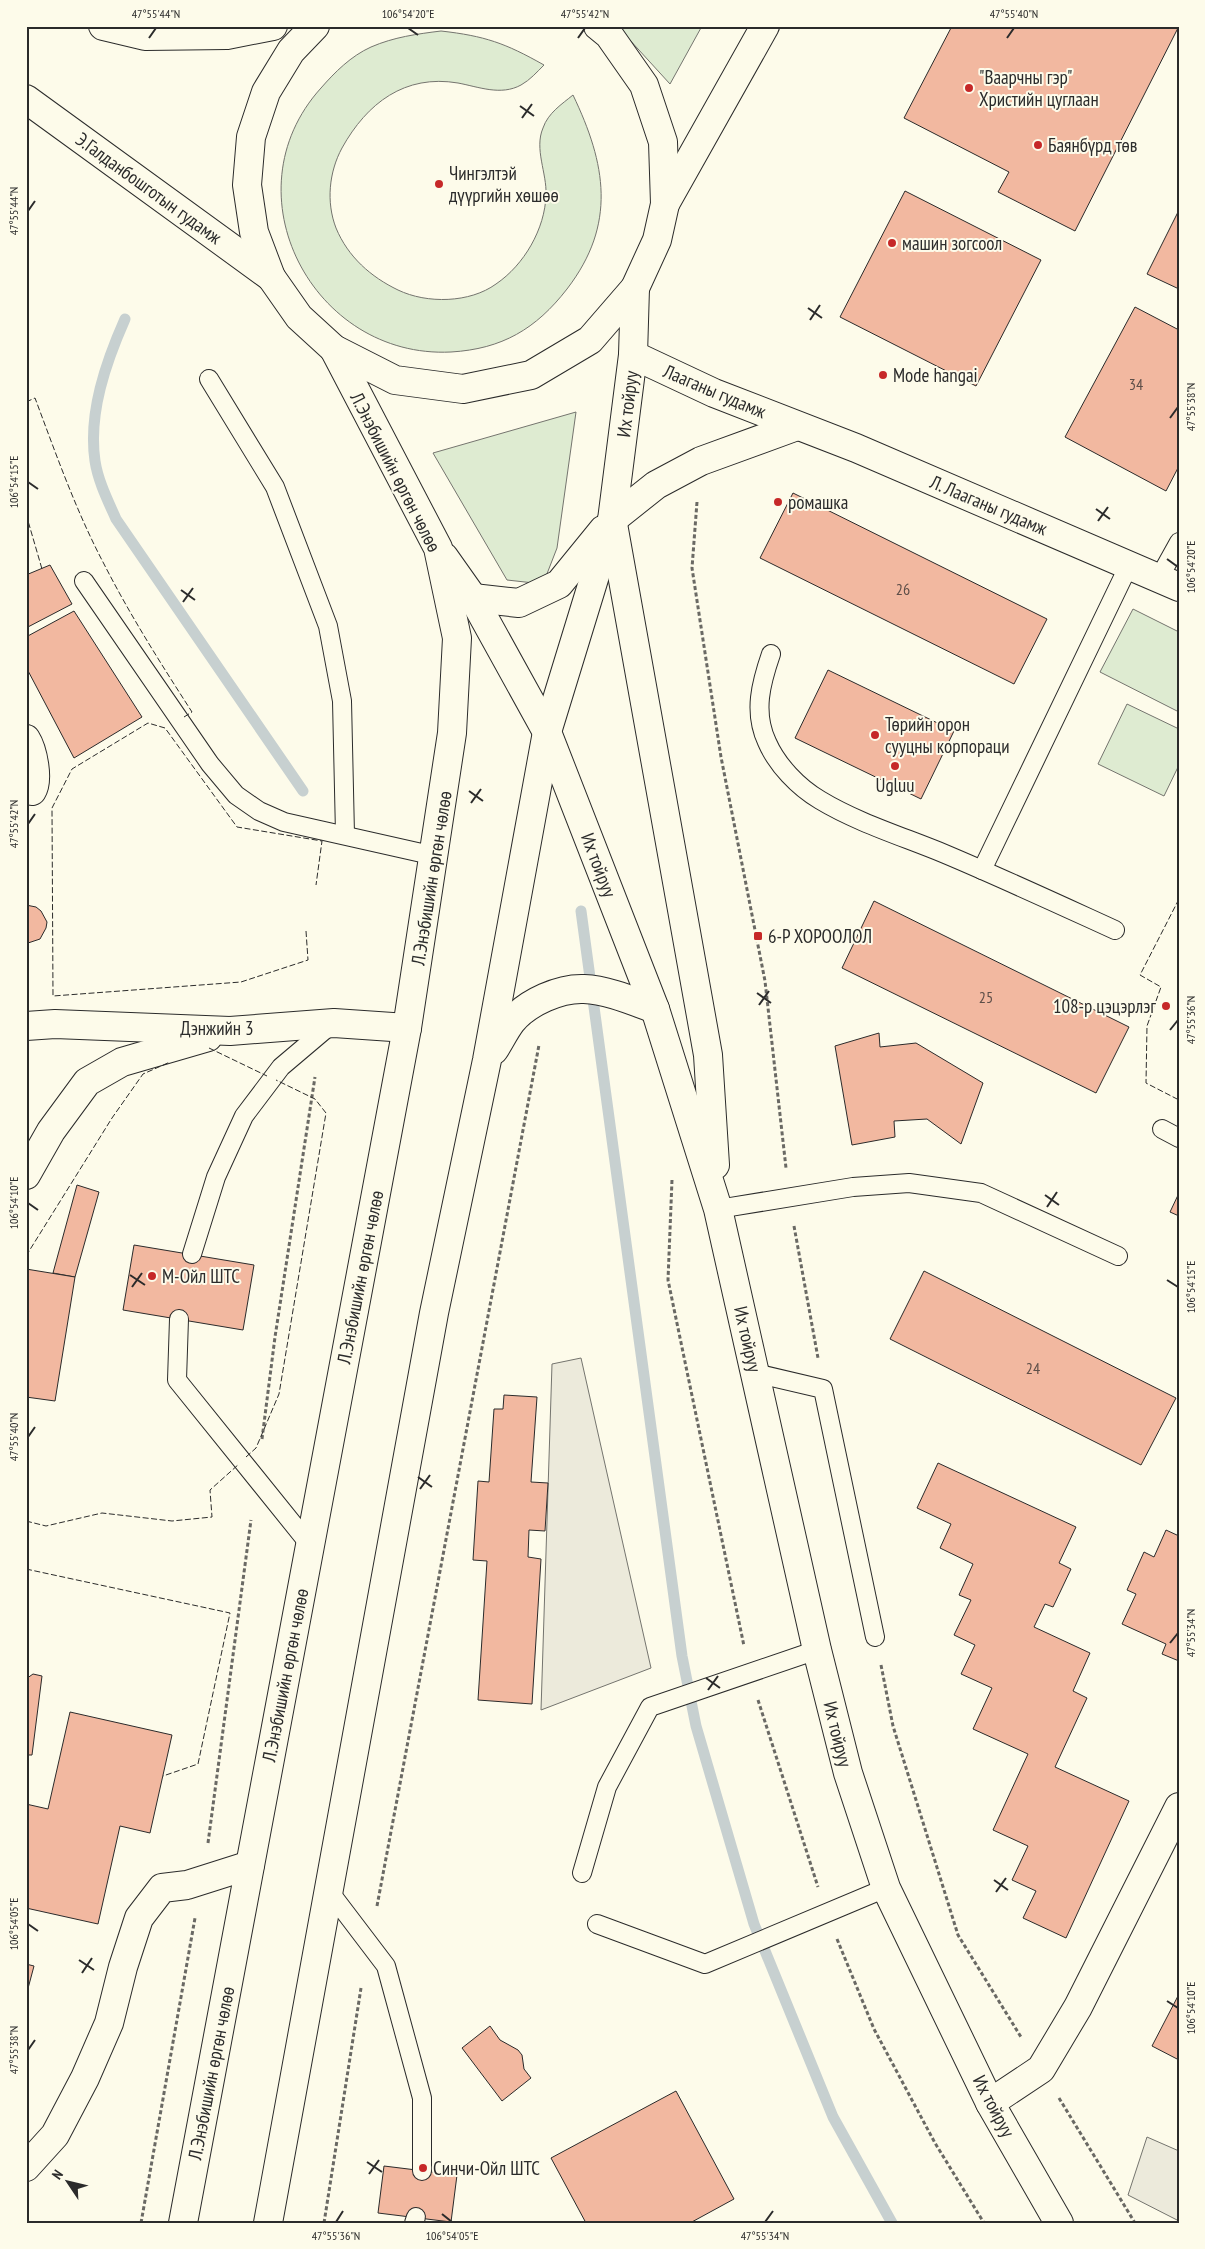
<svg xmlns="http://www.w3.org/2000/svg" width="1205" height="2249" viewBox="0 0 1205 2249" font-family="'PT Sans Narrow',sans-serif">
  <style>
    .green { fill: #deebd1; stroke: #74746e }
    .parking { fill: #eceadb; stroke: #74746e }
    .lines { fill: none; stroke-linecap: round; stroke-linejoin: round }
    .stream { stroke: #c7d0d0; stroke-width: 11 }
    .building { fill: #f2b8a0; stroke: #2b2b2b }
    .lane-casing { stroke: #2b2b2b; stroke-width: 20 }
    .street-casing { stroke: #2b2b2b; stroke-width: 30 }
    .secondary-casing { stroke: #2b2b2b; stroke-width: 30 }
    .primary-casing { stroke: #2b2b2b; stroke-width: 30 }
    .path { stroke: #6a6964; stroke-width: 3; stroke-dasharray: 4 2.5; stroke-linecap: butt }
    .lane { stroke: #fdfbea; stroke-width: 18 }
    .street { stroke: #fdfbea; stroke-width: 28 }
    .secondary { stroke: #fdfbea; stroke-width: 28 }
    .primary { stroke: #fdfbea; stroke-width: 28 }
    .fence { stroke: #2b2b2b; stroke-width: 1; stroke-dasharray: 6 2.5; stroke-linecap: butt }
    .ticks { fill: none; stroke: #2b2b2b; stroke-width: 2 }
    .poi-dot { fill: #c62828; stroke: #fdfbea; stroke-width: 2 }
    .labels { text-anchor: middle; dominant-baseline: central; stroke-width: 4; stroke-linejoin: round; paint-order: stroke }
    .number-label { font-size: 16px; fill: #5d4e48 }
    .poi-label { font-size: 19px; fill: #2b2b2b; stroke: #fdfbea; text-anchor: start }
    .street-label { font-size: 19px; fill: #2b2b2b; stroke: #fdfbea }
    .neatline { fill: none; stroke: #2b2b2b; stroke-width: 2 }
    .ticks-label { font-size: 12px; text-anchor: middle; fill: #2b2b2b }
  </style>
  <rect width="100%" height="100%" fill="#fdfbea"/>
  <g class="green">
    <path d="M617 26H702L670 84Z"/>
    <path d="M441 31C485 36 505 43 544 65 537 72 530 80 521 85 501 96 479 87 458 83 405 74 367 103 342 148 329 172 326 202 336 228 348 257 371 277 398 290 427 304 470 303 496 284 524 265 545 229 546 195 547 173 534 149 543 128 548 113 562 104 573 95 606 164 617 224 567 289 536 329 502 349 451 352 313 359 226 193 321 88 335 72 351 56 371 47 394 37 417 34 441 31Z"/>
    <path d="M576 412 557 548 543 584 507 580 433 453Z"/>
    <path d="M1133 609 1179 632V712L1100 672Z"/>
    <path d="M1127 704 1179 729V765L1164 796 1098 764Z"/>
  </g>
  <g class="parking">
    <path d="M581 1358 651 1668 541 1710 552 1364Z"/>
    <path d="M1147 2137 1179 2151V2221L1128 2195Z"/>
  </g>
  <g class="lines">
    <g class="stream">
      <path d="M125 319C106 362 88 413 95 461 98 481 108 501 116 519L303 791"/>
      <path d="M581 911 682 1656 696 1726 754 1924 833 2117 892 2223"/>
    </g>
  </g>
  <g class="building">
    <path d="M952 26H1179L1075 231 998 192 1009 172 904 118Z"/>
    <path d="M905 191 1041 260 976 386 840 317Z"/>
    <path d="M1179 210V289L1147 274Z"/>
    <path d="M1135 307 1179 330V466L1166 491 1065 437Z"/>
    <path d="M793 493 1047 619 1014 684 760 558Z"/>
    <path d="M50 565 72 604 26 628V575Z"/>
    <path d="M74 611 142 717 74 758 26 667V637Z"/>
    <path d="M828 670 954 731 921 799 795 738Z"/>
    <path d="M874 901 1129 1027 1096 1093 842 968Z"/>
    <path d="M26 905 36 907 41 911 47 922 46 928 40 939 28 943H26Z"/>
    <path d="M879 1033 880 1047 916 1043 983 1083 961 1144 927 1119 894 1121 895 1137 852 1145 835 1046Z"/>
    <path d="M77 1185 99 1192 75 1277 53 1273Z"/>
    <path d="M1179 1193V1216L1170 1212Z"/>
    <path d="M134 1245 254 1265 243 1330 123 1310Z"/>
    <path d="M26 1269 75 1277 55 1401 26 1397Z"/>
    <path d="M924 1271 1176 1398 1141 1465 890 1339Z"/>
    <path d="M504 1395 537 1397 531 1482 548 1483 545 1531 529 1530 528 1557 541 1559 532 1704 478 1700 487 1561 473 1560 478 1481 489 1482 494 1409H503Z"/>
    <path d="M938 1463 1076 1527 1059 1563 1071 1569 1053 1607 1045 1604 1034 1627 1090 1653 1073 1691 1087 1698 1055 1767 1129 1801 1066 1938 1023 1918 1036 1891 1012 1880 1028 1846 993 1830 1028 1754 973 1729 992 1688 961 1674 975 1645 954 1635 971 1600 959 1595 973 1564 940 1548 951 1524 917 1508Z"/>
    <path d="M1166 1530 1179 1536V1661L1162 1654 1166 1644 1122 1624 1136 1594 1127 1590 1144 1552 1154 1557Z"/>
    <path d="M33 1674 42 1676 32 1755H26V1679Z"/>
    <path d="M70 1712 172 1735 150 1833 120 1826 98 1924 26 1908V1804L48 1809Z"/>
    <path d="M26 1964 34 1966 26 1996Z"/>
    <path d="M1179 1994V2060L1152 2046Z"/>
    <path d="M490 2026 500 2040 518 2050 522 2055 524 2069 531 2078 502 2101 462 2048Z"/>
    <path d="M676 2091 734 2199 690 2223H586L551 2158Z"/>
    <path d="M384 2166 457 2175 451 2222 378 2213Z"/>
  </g>
  <g class="lines">
    <defs>
      <g id="lane">
        <path d="M209 379 275 487 328 626 342 701 345 834"/>
        <path d="M1159 578 1179 542"/>
        <path d="M84 581 210 764 236 795 259 811 284 822 435 856"/>
        <path d="M771 654C761 683 753 712 767 742 777 765 798 787 820 800 858 823 904 837 945 854 1002 878 1058 904 1115 930"/>
        <path d="M982 870 1129 565"/>
        <path d="M1162 1129 1179 1138"/>
        <path d="M718 1209 853 1187 909 1183 981 1193 1118 1256"/>
        <path d="M192 1254 216 1177 244 1116 281 1067 333 1023"/>
        <path d="M179 1319 177 1380 310 1545"/>
        <path d="M755 1373 823 1389 875 1637"/>
        <path d="M582 1873 607 1787 650 1707 817 1650"/>
        <path d="M329 1891 386 1966 422 2098V2171"/>
        <path d="M597 1924 705 1964 886 1888"/>
        <path d="M414 2223 416 2217"/>
      </g>
      <g id="street">
        <path d="M26 739C33 750 39 780 32 791"/>
        <path d="M26 1026 55 1024 230 1031 334 1023 407 1028"/>
        <path d="M26 1175 51 1131 87 1082 122 1062 208 1037"/>
        <path d="M990 2103 1041 2069 1078 2007 1179 1807"/>
        <path d="M26 2167 55 2135 85 2078 109 2023 123 1967 139 1918 162 1888 187 1885 250 1865"/>
      </g>
      <g id="secondary">
        <path d="M633 355 714 393 856 448 1179 587"/>
        <path d="M612 520 656 485 701 461 797 426"/>
      </g>
      <g id="primary">
        <path d="M103 26 145 36 227 35 273 26"/>
        <path d="M315 26 291 51 266 92 251 137 247 185 254 232 271 277 299 317 334 349 395 380 463 389 531 375 590 340 635 288 657 240 665 204 663 142 644 85 609 35 598 26"/>
        <path d="M26 99 271 277"/>
        <path d="M665 204 765 26"/>
        <path d="M613 524 708 1055 715 1165"/>
        <path d="M444 557 473 598 547 732 655 1009 718 1209 817 1650 848 1773 886 1888 990 2103 1059 2223"/>
        <path d="M473 598 519 603 559 584 603 530"/>
        <path d="M494 1050C500 1041 505 1030 512 1021 528 1002 560 988 584 989 608 990 633 1001 655 1009"/>
        <path d="M183 2223 407 1028 452 733 457 638 438 548 334 349"/>
        <path d="M268 2223 434 1313 487 1060 547 732 612 520 633 355 635 288"/>
      </g>
    </defs>
    <use href="#lane" class="lane-casing"/>
    <use href="#street" class="street-casing"/>
    <use href="#secondary" class="secondary-casing"/>
    <use href="#primary" class="primary-casing"/>
    <g class="path">
      <path d="M697 502 692 568 721 757 765 981 786 1168"/>
      <path d="M672 1180 668 1280 744 1646"/>
      <path d="M794 1226 818 1358"/>
      <path d="M262 1439 275 1337 315 1077"/>
      <path d="M881 1665 893 1726 958 1935 1021 2037"/>
      <path d="M758 1700 818 1887"/>
      <path d="M208 1843 251 1520"/>
      <path d="M377 1906 539 1045"/>
      <path d="M837 1939 874 2029 935 2143 984 2223"/>
      <path d="M1059 2098 1135 2223"/>
      <path d="M141 2223 195 1918"/>
      <path d="M324 2223 361 1988"/>
    </g>
    <use href="#lane" class="lane"/>
    <use href="#street" class="street"/>
    <use href="#secondary" class="secondary"/>
    <use href="#primary" class="primary"/>
    <g class="fence">
      <path d="M26 402 35 398C56 454 76 511 104 564 130 615 161 664 192 712L184 717"/>
      <path d="M26 514 42 569"/>
      <path d="M1179 899 1140 975 1161 987 1147 1026 1146 1083 1179 1100"/>
      <path d="M306 931 308 960 241 982 53 996 52 808 72 769 148 723 165 728 237 827 322 841 316 885"/>
      <path d="M209 1048 267 1076"/>
      <path d="M26 1256 112 1118 143 1074 170 1062"/>
      <path d="M246 1457 256 1448 279 1394 326 1113 315 1099 276 1080"/>
      <path d="M26 1521 46 1526 102 1513 172 1521 212 1517 210 1490 239 1464"/>
      <path d="M26 1569 230 1613 198 1764 163 1776"/>
    </g>
  </g>
  <path class="ticks" d="M408 28 418 35M149 38 156 28M578 38 585 28M1007 38 1014 28M520 106 534 116M522 118 532 104M28 211 35 201M808 308 822 318M810 320 820 305M1170 418 1178 407M28 482 38 489M1096 509 1110 519M1098 521 1108 507M1167 559 1178 567M181 590 195 600M183 602 193 588M469 791 483 801M471 803 481 789M28 824 35 814M757 993 771 1003M759 1005 769 991M1170 1030 1178 1020M1045 1195 1059 1205M28 1203 38 1210M1047 1207 1057 1192M130 1275 145 1285M1167 1280 1178 1287M132 1287 142 1273M28 1437 35 1427M418 1477 432 1487M420 1489 430 1475M1170 1643 1178 1633M706 1678 720 1688M708 1690 718 1676M994 1880 1008 1890M996 1892 1006 1878M28 1924 38 1931M79 1960 94 1970M82 1973 92 1958M1167 2001 1178 2008M28 2050 35 2040M367 2162 382 2172M369 2174 379 2160M442 2214 452 2222M336 2222 343 2211M765 2222 773 2211"/>
  <g class="poi-dot">
    <circle cx="969" cy="88" r="5"/>
    <circle cx="1038" cy="145" r="5"/>
    <circle cx="439" cy="184" r="5"/>
    <circle cx="892" cy="243" r="5"/>
    <circle cx="883" cy="375" r="5"/>
    <circle cx="778" cy="502" r="5"/>
    <circle cx="875" cy="735" r="5"/>
    <circle cx="895" cy="766" r="5"/>
    <rect x="753" y="931" width="10" height="10" rx="2.5"/>
    <circle cx="1166" cy="1006" r="5"/>
    <circle cx="152" cy="1276" r="5"/>
    <circle cx="423" cy="2168" r="5"/>
  </g>
  <g class="labels">
    <g class="number-label">
      <text x="1136" y="384">34</text>
      <text x="903" y="589">26</text>
      <text x="986" y="997">25</text>
      <text x="1033" y="1368">24</text>
    </g>
    <g class="poi-label">
      <text x="979" y="77">"Ваарчны гэр"<tspan x="979" dy="22">Христийн цуглаан</tspan></text>
      <text x="1048" y="145">Баянбүрд төв</text>
      <text x="449" y="173">Чингэлтэй<tspan x="449" dy="22">дүүргийн хөшөө</tspan></text>
      <text x="902" y="243">машин зогсоол</text>
      <text x="893" y="375">Mode hangai</text>
      <text x="788" y="502">ромашка</text>
      <text x="885" y="724">Төрийн орон<tspan x="885" dy="22">сууцны корпораци</tspan></text>
      <text x="895" y="785" text-anchor="middle">Ugluu</text>
      <text x="768" y="936">6-Р ХОРООЛОЛ</text>
      <text x="1156" y="1006" text-anchor="end">108-р цэцэрлэг</text>
      <text x="162" y="1276">М-Ойл ШТС</text>
      <text x="433" y="2168">Синчи-Ойл ШТС</text>
    </g>
    <g class="street-label">
      <text transform="translate(149 188) rotate(36)">Э.Галданбошготын гудамж</text>
      <text transform="translate(715 391) rotate(23)">Лааганы гудамж</text>
      <text transform="translate(627 404) rotate(-83)">Их тойруу</text>
      <text transform="translate(396 472) rotate(63)">Л.Энэбишийн өргөн чөлөө</text>
      <text transform="translate(989 505) rotate(23)">Л. Лааганы гудамж</text>
      <text transform="translate(599 865) rotate(69)">Их тойруу</text>
      <text transform="translate(431 878) rotate(-81)">Л.Энэбишийн өргөн чөлөө</text>
      <text x="217" y="1028">Дэнжийн 3</text>
      <text transform="translate(360 1277) rotate(-79)">Л.Энэбишийн өргөн чөлөө</text>
      <text transform="translate(748 1339) rotate(77)">Их тойруу</text>
      <text transform="translate(285 1675) rotate(-79)">Л.Энэбишийн өргөн чөлөө</text>
      <text transform="translate(838 1734) rotate(76)">Их тойруу</text>
      <text transform="translate(211 2073) rotate(-79)">Л.Энэбишийн өргөн чөлөө</text>
      <text transform="translate(994 2106) rotate(62)">Их тойруу</text>
    </g>
  </g>
  <rect width="1205" height="2249" fill="none" stroke="#fdfbea" stroke-width="55"/>
  <g transform="translate(68 2182) rotate(305)" stroke="#fdfbea" stroke-width="4" paint-order="stroke">
  <path d="M0-4L9 19L0 12L-9 19Z" fill="#2b2b2b"/>
  <text y="-8" font-size="14" font-weight="bold" text-anchor="middle" fill="#2b2b2b">N</text>
  </g>
  <rect x="28" y="28" width="1150" height="2194" class="neatline"/>
  <g class="ticks-label">
    <text x="156" y="18">47°55'44"N</text>
    <text x="408" y="18">106°54'20"E</text>
    <text x="585" y="18">47°55'42"N</text>
    <text x="1014" y="18">47°55'40"N</text>
    <text transform="translate(14 211) rotate(-90)" y="4">47°55'44"N</text>
    <text transform="translate(1191 407) rotate(-90)" y="4">47°55'38"N</text>
    <text transform="translate(14 482) rotate(-90)" y="4">106°54'15"E</text>
    <text transform="translate(1191 567) rotate(-90)" y="4">106°54'20"E</text>
    <text transform="translate(14 824) rotate(-90)" y="4">47°55'42"N</text>
    <text transform="translate(1191 1020) rotate(-90)" y="4">47°55'36"N</text>
    <text transform="translate(14 1203) rotate(-90)" y="4">106°54'10"E</text>
    <text transform="translate(1191 1287) rotate(-90)" y="4">106°54'15"E</text>
    <text transform="translate(14 1437) rotate(-90)" y="4">47°55'40"N</text>
    <text transform="translate(1191 1633) rotate(-90)" y="4">47°55'34"N</text>
    <text transform="translate(14 1924) rotate(-90)" y="4">106°54'05"E</text>
    <text transform="translate(1191 2008) rotate(-90)" y="4">106°54'10"E</text>
    <text transform="translate(14 2050) rotate(-90)" y="4">47°55'38"N</text>
    <text x="336" y="2240">47°55'36"N</text>
    <text x="452" y="2240">106°54'05"E</text>
    <text x="765" y="2240">47°55'34"N</text>
  </g>
</svg>
